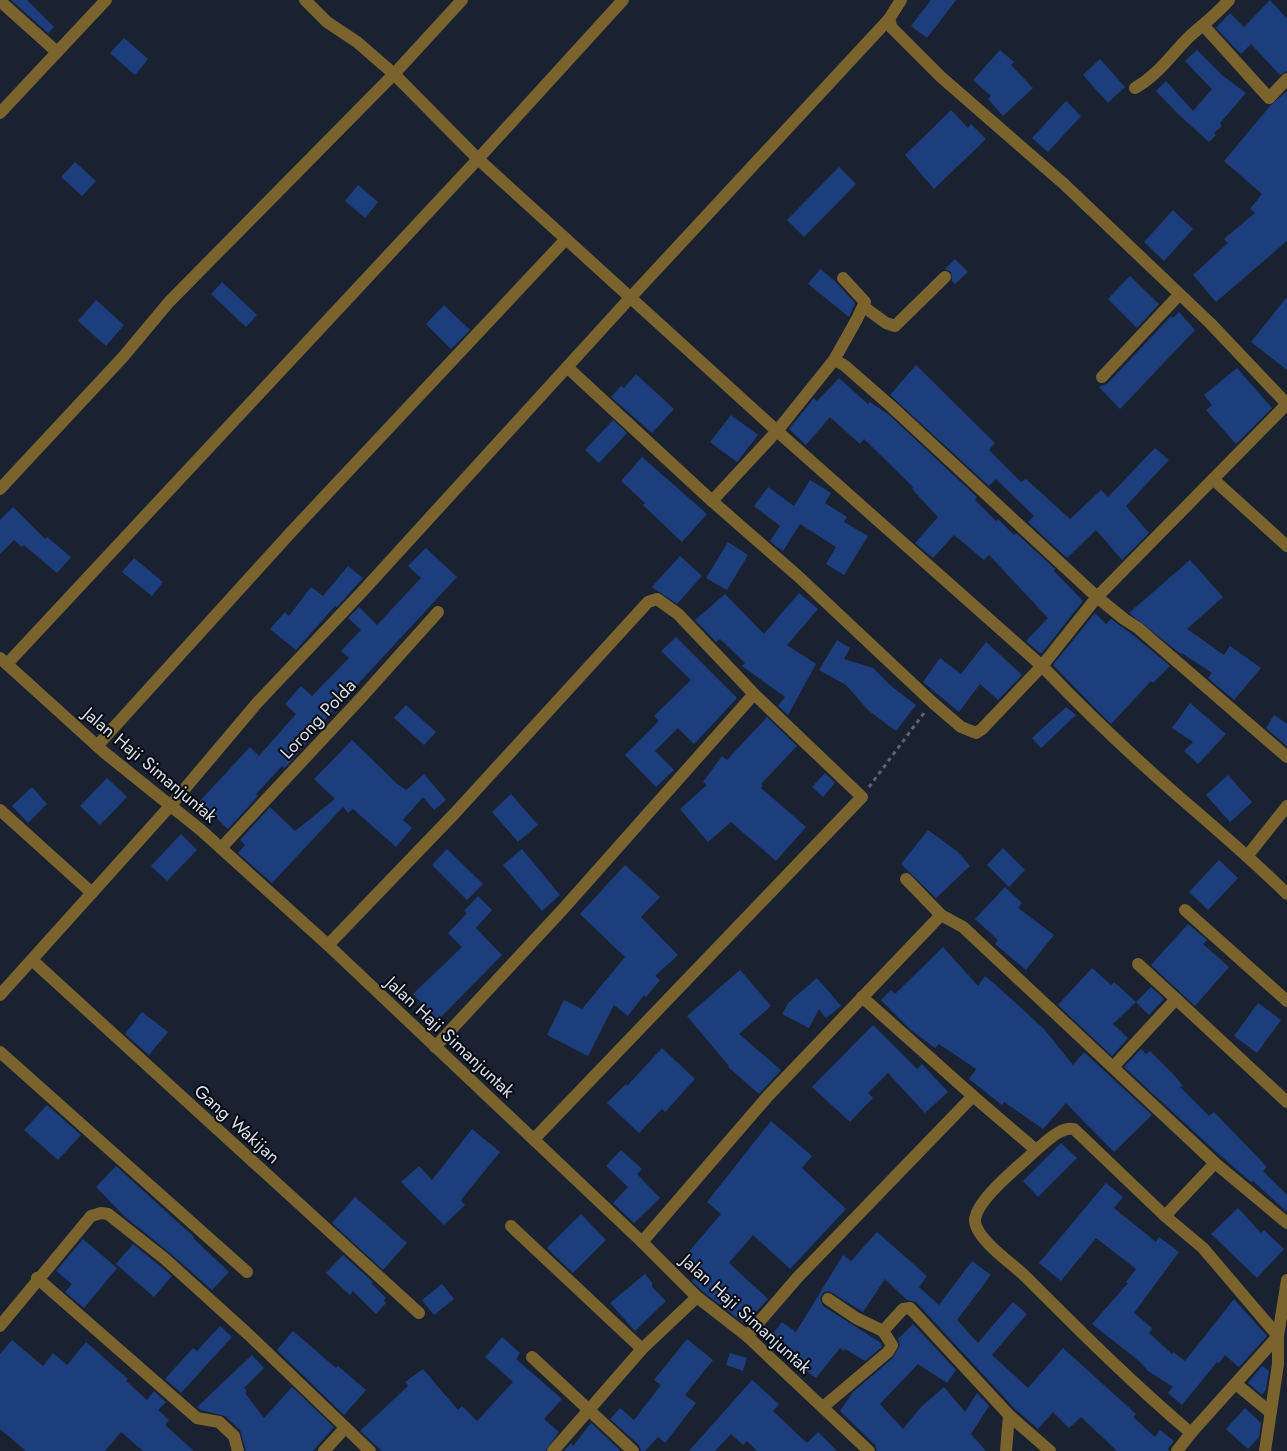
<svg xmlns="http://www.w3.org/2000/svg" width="1287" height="1451" viewBox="0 0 1287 1451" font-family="Jost,sans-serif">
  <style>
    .building { fill: #1d3e7c }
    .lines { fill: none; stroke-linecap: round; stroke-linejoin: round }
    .path { stroke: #5c6471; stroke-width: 3; stroke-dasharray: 4 4; stroke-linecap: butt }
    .minor { stroke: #7b632e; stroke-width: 12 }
    .labels { text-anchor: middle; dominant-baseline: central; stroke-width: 4; stroke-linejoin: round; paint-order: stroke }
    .street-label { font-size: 18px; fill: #d9dfea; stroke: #080c12 }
  </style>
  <rect width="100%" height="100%" fill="#1a2231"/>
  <g class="building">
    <path d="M11 0H27L54 27 48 33Z"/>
    <path d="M931 0H956L927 38 911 26Z"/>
    <path d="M1270 0 1287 19V71L1280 75 1251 44 1241 54 1216 28 1230 13 1244 27Z"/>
    <path d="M124 38 148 59 135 75 110 53Z"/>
    <path d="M1000 50 1014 62 1011 65 1033 88 1003 116 988 99 991 96 973 80Z"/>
    <path d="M1197 50 1223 76 1246 93 1220 123 1222 126 1214 133 1216 135 1209 142 1178 114 1156 91 1166 81 1193 111 1212 89 1185 61Z"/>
    <path d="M1100 59 1125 87 1108 103 1083 75Z"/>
    <path d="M1287 91V241L1216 302 1193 275 1228 243 1224 239 1255 213 1250 209 1262 194 1224 161 1270 106Z"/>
    <path d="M1066 101 1081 116 1048 152 1032 138Z"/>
    <path d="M951 110 968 128 971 124 986 139 934 189 905 155Z"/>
    <path d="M75 162 96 181 82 196 61 177Z"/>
    <path d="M839 167 856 184 804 237 787 220Z"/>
    <path d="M358 185 378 202 365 218 345 201Z"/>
    <path d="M1173 210 1193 229 1164 261 1144 242Z"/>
    <path d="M955 259 968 272 955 284 952 281 951 272 945 269Z"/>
    <path d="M820 269 836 282 855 303 849 317 808 284Z"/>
    <path d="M1130 276 1159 304 1137 328 1108 299Z"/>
    <path d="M222 282 257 315 246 327 211 294Z"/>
    <path d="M1287 297V370L1251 342Z"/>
    <path d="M96 300 124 325 106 346 78 321Z"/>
    <path d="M444 305 470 330 451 349 426 324Z"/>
    <path d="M1179 312 1195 330 1120 409 1099 387 1108 383 1171 316 1173 318Z"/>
    <path d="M916 365 995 443 989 450 1021 482 1026 479 1070 519 1101 490 1108 497 1155 448 1169 460 1126 506 1149 533 1122 560 1096 530 1067 558 1028 522 1034 516 996 479 989 486 890 395Z"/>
    <path d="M1237 368 1272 408 1236 444 1206 410 1212 405 1204 395Z"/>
    <path d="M636 374 674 409 652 433 611 397 621 386 624 388Z"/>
    <path d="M839 378 868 404 870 402 888 414 977 497 975 500 996 521 998 519 1014 535 1016 533 1055 569 1054 571 1083 601 1041 654 1026 641 1048 618 989 555 984 560 954 535 933 558 915 543 938 517 912 489 913 487 864 439 860 444 830 417 806 445 789 429 814 398 817 401Z"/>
    <path d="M731 415 758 435 737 462 710 442Z"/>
    <path d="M613 420 627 433 599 463 585 450Z"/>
    <path d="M642 457 707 514 682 542 643 505 645 503 621 481Z"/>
    <path d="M810 480 831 493 825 503 847 517 844 522 868 536 844 575 826 564 836 547 800 524 783 551 777 547 770 541 780 526 754 506 768 487 794 506Z"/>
    <path d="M13 507 45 539 47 537 71 557 57 573 24 545 22 547 14 540 0 554V520Z"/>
    <path d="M728 542 748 555 727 590 706 578Z"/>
    <path d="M426 548 457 577 331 713 287 766 284 768 282 766 256 794 258 796 228 829 199 802 250 747 259 756 296 714 285 704 301 686 312 696 349 658 341 651 361 630 348 618 359 607 377 625 421 578 408 566Z"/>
    <path d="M680 556 702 576 677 604 652 587Z"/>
    <path d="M134 558 163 582 152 596 122 572Z"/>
    <path d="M1190 560 1223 597 1187 629 1224 655 1230 646 1261 668 1234 700 1208 678 1212 673 1182 653 1181 654 1129 613Z"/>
    <path d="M348 566 363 578 337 607 335 606 296 650 270 629 285 612 289 616 311 587 323 596Z"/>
    <path d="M799 593 818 609 787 645 816 664 788 715 778 706 785 697 742 666 745 663 720 639 716 642 695 620 725 594 764 634Z"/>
    <path d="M1095 613 1106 624 1111 619 1133 635 1170 666 1153 683 1151 681 1111 724 1053 665Z"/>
    <path d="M676 637 737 698 694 744 678 728 655 751 674 770 656 787 625 755 659 721 654 716 691 680 661 651Z"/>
    <path d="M837 640 850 648 844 659 873 668 891 686 916 705 896 731 869 711 846 685 819 670Z"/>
    <path d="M986 642 1022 675 998 700 980 684 959 712 923 682 940 658 961 674Z"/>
    <path d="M1190 703 1226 734 1198 764 1184 751 1193 742 1172 728Z"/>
    <path d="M406 705 436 732 424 745 394 718Z"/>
    <path d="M1066 707 1076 715 1041 748 1032 738Z"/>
    <path d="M1274 715 1287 724V746L1266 728Z"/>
    <path d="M767 717 797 746 761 784 763 786 761 788 806 827 776 861 731 822 708 842 680 809 707 785 703 782 722 756 727 760Z"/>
    <path d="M352 740 396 783 406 790 424 774 446 800 434 810 423 797 403 820 412 828 396 847 353 809 348 813 343 807 272 883 238 853 245 845 240 840 270 807 295 831 335 799 314 779Z"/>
    <path d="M825 773 835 783 823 797 812 787Z"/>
    <path d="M1228 775 1252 802 1230 822 1206 795Z"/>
    <path d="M107 778 127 797 100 825 80 806Z"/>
    <path d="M32 787 47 804 28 823 12 806Z"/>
    <path d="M511 794 538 825 518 842 492 812Z"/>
    <path d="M928 830 958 852 970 866 936 898 901 864Z"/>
    <path d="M181 834 197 850 167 881 151 866Z"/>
    <path d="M1003 848 1025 870 1009 887 987 865Z"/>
    <path d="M447 849 483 884 467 900 432 865Z"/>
    <path d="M522 849 560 895 542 911 503 865Z"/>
    <path d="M1219 860 1238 878 1208 910 1189 892Z"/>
    <path d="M625 865 660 897 641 917 678 955 655 976 660 980 646 997 644 995 628 1016 614 1005 588 1056 547 1035 564 1000 582 1009 625 957 580 914Z"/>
    <path d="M1005 887 1022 903 1018 908 1054 935 1026 970 995 944 998 940 975 919Z"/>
    <path d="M478 896 492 910 476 928 502 955 438 1020 413 994 462 947 448 933 467 913 464 911Z"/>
    <path d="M1188 924 1207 940 1203 944 1229 967 1195 1006 1151 965Z"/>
    <path d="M943 947 978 986 985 976 996 985 1044 1029 1073 1065 1084 1052 1152 1115 1114 1152 1066 1103 1043 1129 1004 1102 1002 1105 969 1079 976 1069 939 1044 935 1048 911 1030 881 1000 891 990 895 994Z"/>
    <path d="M1092 968 1111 985 1114 982 1136 1002 1113 1024 1128 1038 1112 1056 1058 1005Z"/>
    <path d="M740 970 771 1006 739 1034 781 1070 759 1094 728 1067 729 1066 687 1016Z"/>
    <path d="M817 978 841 1006 826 1018 819 1009 809 1028 782 1014 789 1002Z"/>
    <path d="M1151 987 1164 999 1149 1015 1136 1002Z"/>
    <path d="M1258 1003 1281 1020 1257 1053 1234 1036Z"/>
    <path d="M142 1012 168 1032 149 1055 125 1034Z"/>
    <path d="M873 1025 917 1069 922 1064 948 1092 925 1113 888 1073 868 1093 873 1098 850 1122 812 1087Z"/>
    <path d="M662 1048 695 1079 665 1112 662 1109 639 1133 607 1103 626 1084 627 1086Z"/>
    <path d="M1141 1049 1146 1054 1150 1051 1173 1074 1183 1086 1180 1087 1209 1116 1214 1112 1267 1167 1263 1171 1287 1195V1212L1253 1181 1251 1182 1214 1150 1124 1067Z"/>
    <path d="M47 1105 81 1135 58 1160 24 1130Z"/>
    <path d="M771 1121 812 1156 802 1168 846 1209 790 1269 753 1235 729 1263 768 1299 745 1324 702 1291 692 1281 697 1275 681 1261 721 1214 707 1202Z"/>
    <path d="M472 1129 500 1152 461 1200 465 1205 444 1225 401 1182 419 1166 432 1180Z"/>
    <path d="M1061 1143 1077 1158 1038 1197 1023 1181Z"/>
    <path d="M621 1150 642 1169 637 1174 660 1198 634 1223 613 1203 628 1187 606 1166Z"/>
    <path d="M116 1166 194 1237 193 1238 229 1272 212 1290 170 1253 124 1216 96 1187Z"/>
    <path d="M1106 1183 1123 1197 1114 1208 1156 1242 1159 1237 1179 1252 1134 1313 1152 1328 1149 1333 1172 1354 1173 1352 1185 1361 1234 1299 1267 1336 1239 1367 1225 1355 1219 1363 1217 1362 1182 1405 1168 1393 1173 1387 1148 1371 1139 1361 1092 1324 1128 1283 1126 1282 1136 1269 1096 1238 1061 1281 1039 1263Z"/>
    <path d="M355 1197 407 1243 383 1270 332 1223Z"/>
    <path d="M1238 1208 1261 1233 1264 1230 1284 1249 1257 1278 1211 1234Z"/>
    <path d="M581 1214 606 1240 573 1273 547 1248Z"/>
    <path d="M877 1232 927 1276 919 1287 939 1305 972 1261 991 1275 957 1320 978 1343 1013 1302 1027 1314 992 1355 1028 1388 1063 1348 1136 1414 1133 1417 1155 1437 1160 1430 1174 1441 1168 1448 1169 1451H1117L1081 1417 1069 1428 1053 1412 1038 1429 1015 1409 916 1302 907 1300 885 1279 863 1312 829 1291 824 1292 820 1298 823 1306 881 1343 882 1347 865 1361 845 1349 843 1351 840 1348 816 1378 767 1342 782 1322 796 1332 843 1255 851 1261Z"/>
    <path d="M83 1239 117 1268 84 1308 65 1292 72 1284 56 1271Z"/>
    <path d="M133 1244 172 1276 154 1297 116 1264Z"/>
    <path d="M343 1255 373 1282 371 1283 386 1298 384 1301 386 1303 376 1314 353 1291 350 1295 326 1273Z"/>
    <path d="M645 1274 652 1283V1287L666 1301 635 1331 610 1303Z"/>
    <path d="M442 1284 454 1299 434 1315 422 1300Z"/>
    <path d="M913 1324 956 1370 947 1383 918 1364 880 1404 903 1429 921 1407 944 1387 965 1412 977 1393 989 1406 971 1434 986 1451H877L875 1445 840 1411 853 1392 893 1358 900 1345 898 1339Z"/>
    <path d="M220 1326 232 1337 181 1393 165 1379 193 1348 197 1351Z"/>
    <path d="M293 1331 336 1368 338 1366 366 1390 344 1415 277 1350Z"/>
    <path d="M502 1337 520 1353 516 1359 562 1399 544 1419 559 1432 545 1451H382L360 1431 408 1386 405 1382 423 1369 458 1410 462 1406 477 1421 513 1382 485 1357Z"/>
    <path d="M687 1339 713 1360 685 1395 696 1403 665 1443 658 1437 645 1451H641L639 1445 610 1419 620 1408 634 1420 661 1385 654 1380Z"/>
    <path d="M12 1340 43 1366 53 1353 67 1365 86 1342 128 1379 126 1381 147 1400 154 1391 166 1402 158 1410 169 1420 165 1425 194 1451H143L121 1432 105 1451H26L0 1429V1354Z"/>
    <path d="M730 1353 747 1358 743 1371 726 1365Z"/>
    <path d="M252 1355 264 1368 244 1388 247 1391 245 1393 264 1418 292 1387 334 1427 313 1451H246L240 1430 225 1416 201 1410 197 1407Z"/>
    <path d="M1262 1366 1269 1371 1266 1389 1262 1395 1248 1383Z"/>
    <path d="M752 1380 779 1404 773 1411 807 1443 818 1432 837 1451H757L747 1441 743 1445 731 1434 715 1451H689Z"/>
    <path d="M1245 1408 1261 1423 1259 1437 1248 1449 1226 1429Z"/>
    <path d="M591 1423 620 1450V1451H564L571 1443 573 1446Z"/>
  </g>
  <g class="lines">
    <path class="path" d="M869 787 924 713"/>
    <g class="minor">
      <path d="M305 0 327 22 357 42 394 74 478 159 566 239 777 431 1042 666C1085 711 1130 754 1177 795 1214 827 1252 859 1287 894"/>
      <path d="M901 0 889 19 892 28 941 77 1064 184 1210 323 1287 404"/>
      <path d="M0 1 57 52"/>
      <path d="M1203 25 1269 98 1287 79"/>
      <path d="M1135 88C1158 75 1170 56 1189 37 1202 25 1217 14 1229 0"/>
      <path d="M0 113 106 0"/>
      <path d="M864 307 886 323 895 326 945 277"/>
      <path d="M834 360 857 319 865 302 843 278"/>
      <path d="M567 367 712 501 799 577 932 702 961 727 976 733 982 729 1042 666 1097 597 1287 404"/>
      <path d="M1102 377 1178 296"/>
      <path d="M1213 479 1287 546"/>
      <path d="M0 489 123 357 169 302 394 74 462 0"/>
      <path d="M712 501 777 431 834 360 844 365 893 408 1097 597 1124 619 1138 628 1287 757"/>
      <path d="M0 658 105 753 202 831 328 945 642 1242 697 1297 747 1336 869 1451"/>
      <path d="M7 664 478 159 623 0"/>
      <path d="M97 746 293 530 566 239"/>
      <path d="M0 810 92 893"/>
      <path d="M221 848 361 698 438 612"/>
      <path d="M1248 855 1287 806"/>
      <path d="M906 879 941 915 963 927 1215 1163 1287 1223"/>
      <path d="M1185 910 1287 1001"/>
      <path d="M328 945 455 813 648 602 657 599 678 614 754 694 564 908 435 1047"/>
      <path d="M32 960 419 1313"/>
      <path d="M0 995 171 805 257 703 361 593 630 298 889 19"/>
      <path d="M862 997 973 1096"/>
      <path d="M1176 999 1287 1102"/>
      <path d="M0 1052 247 1272"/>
      <path d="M1114 1066 1176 999 1138 964"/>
      <path d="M534 1139 862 797 754 694"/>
      <path d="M1036 1150C1021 1165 975 1200 975 1221 976 1240 1016 1266 1028 1279 1081 1332 1134 1385 1191 1433L1177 1451"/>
      <path d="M1165 1216 1215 1163"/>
      <path d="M511 1226 642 1349"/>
      <path d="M642 1242 768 1096 941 915"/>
      <path d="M37 1278 197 1418 219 1422 234 1436 238 1451"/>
      <path d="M0 1326 91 1216 101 1213 108 1214 165 1259 249 1335 370 1451"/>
      <path d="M883 1331 903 1309 910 1308 1009 1415 1050 1451"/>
      <path d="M747 1336 797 1278 973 1096 1036 1150C1046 1142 1061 1126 1074 1129L1165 1216 1203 1248 1278 1336"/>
      <path d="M532 1357 633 1451"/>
      <path d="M1236 1384 1270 1412"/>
      <path d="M823 1407 888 1352 892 1345 883 1331 856 1318 828 1299"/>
      <path d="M1191 1433 1278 1336"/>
      <path d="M324 1451 345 1428"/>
      <path d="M553 1451 642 1349 697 1297"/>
      <path d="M1006 1451 1009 1415"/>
      <path d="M1265 1451 1278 1364V1336L1287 1280"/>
    </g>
  </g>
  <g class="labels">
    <g class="street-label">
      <text transform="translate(318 719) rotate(-47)">Lorong Polda</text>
      <text transform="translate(150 765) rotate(40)">Jalan Haji Simanjuntak</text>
      <text transform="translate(450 1037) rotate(43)">Jalan Haji Simanjuntak</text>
      <text transform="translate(237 1124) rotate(42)">Gang Wakijan</text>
      <text transform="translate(746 1314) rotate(42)">Jalan Haji Simanjuntak</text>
    </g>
  </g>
</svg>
